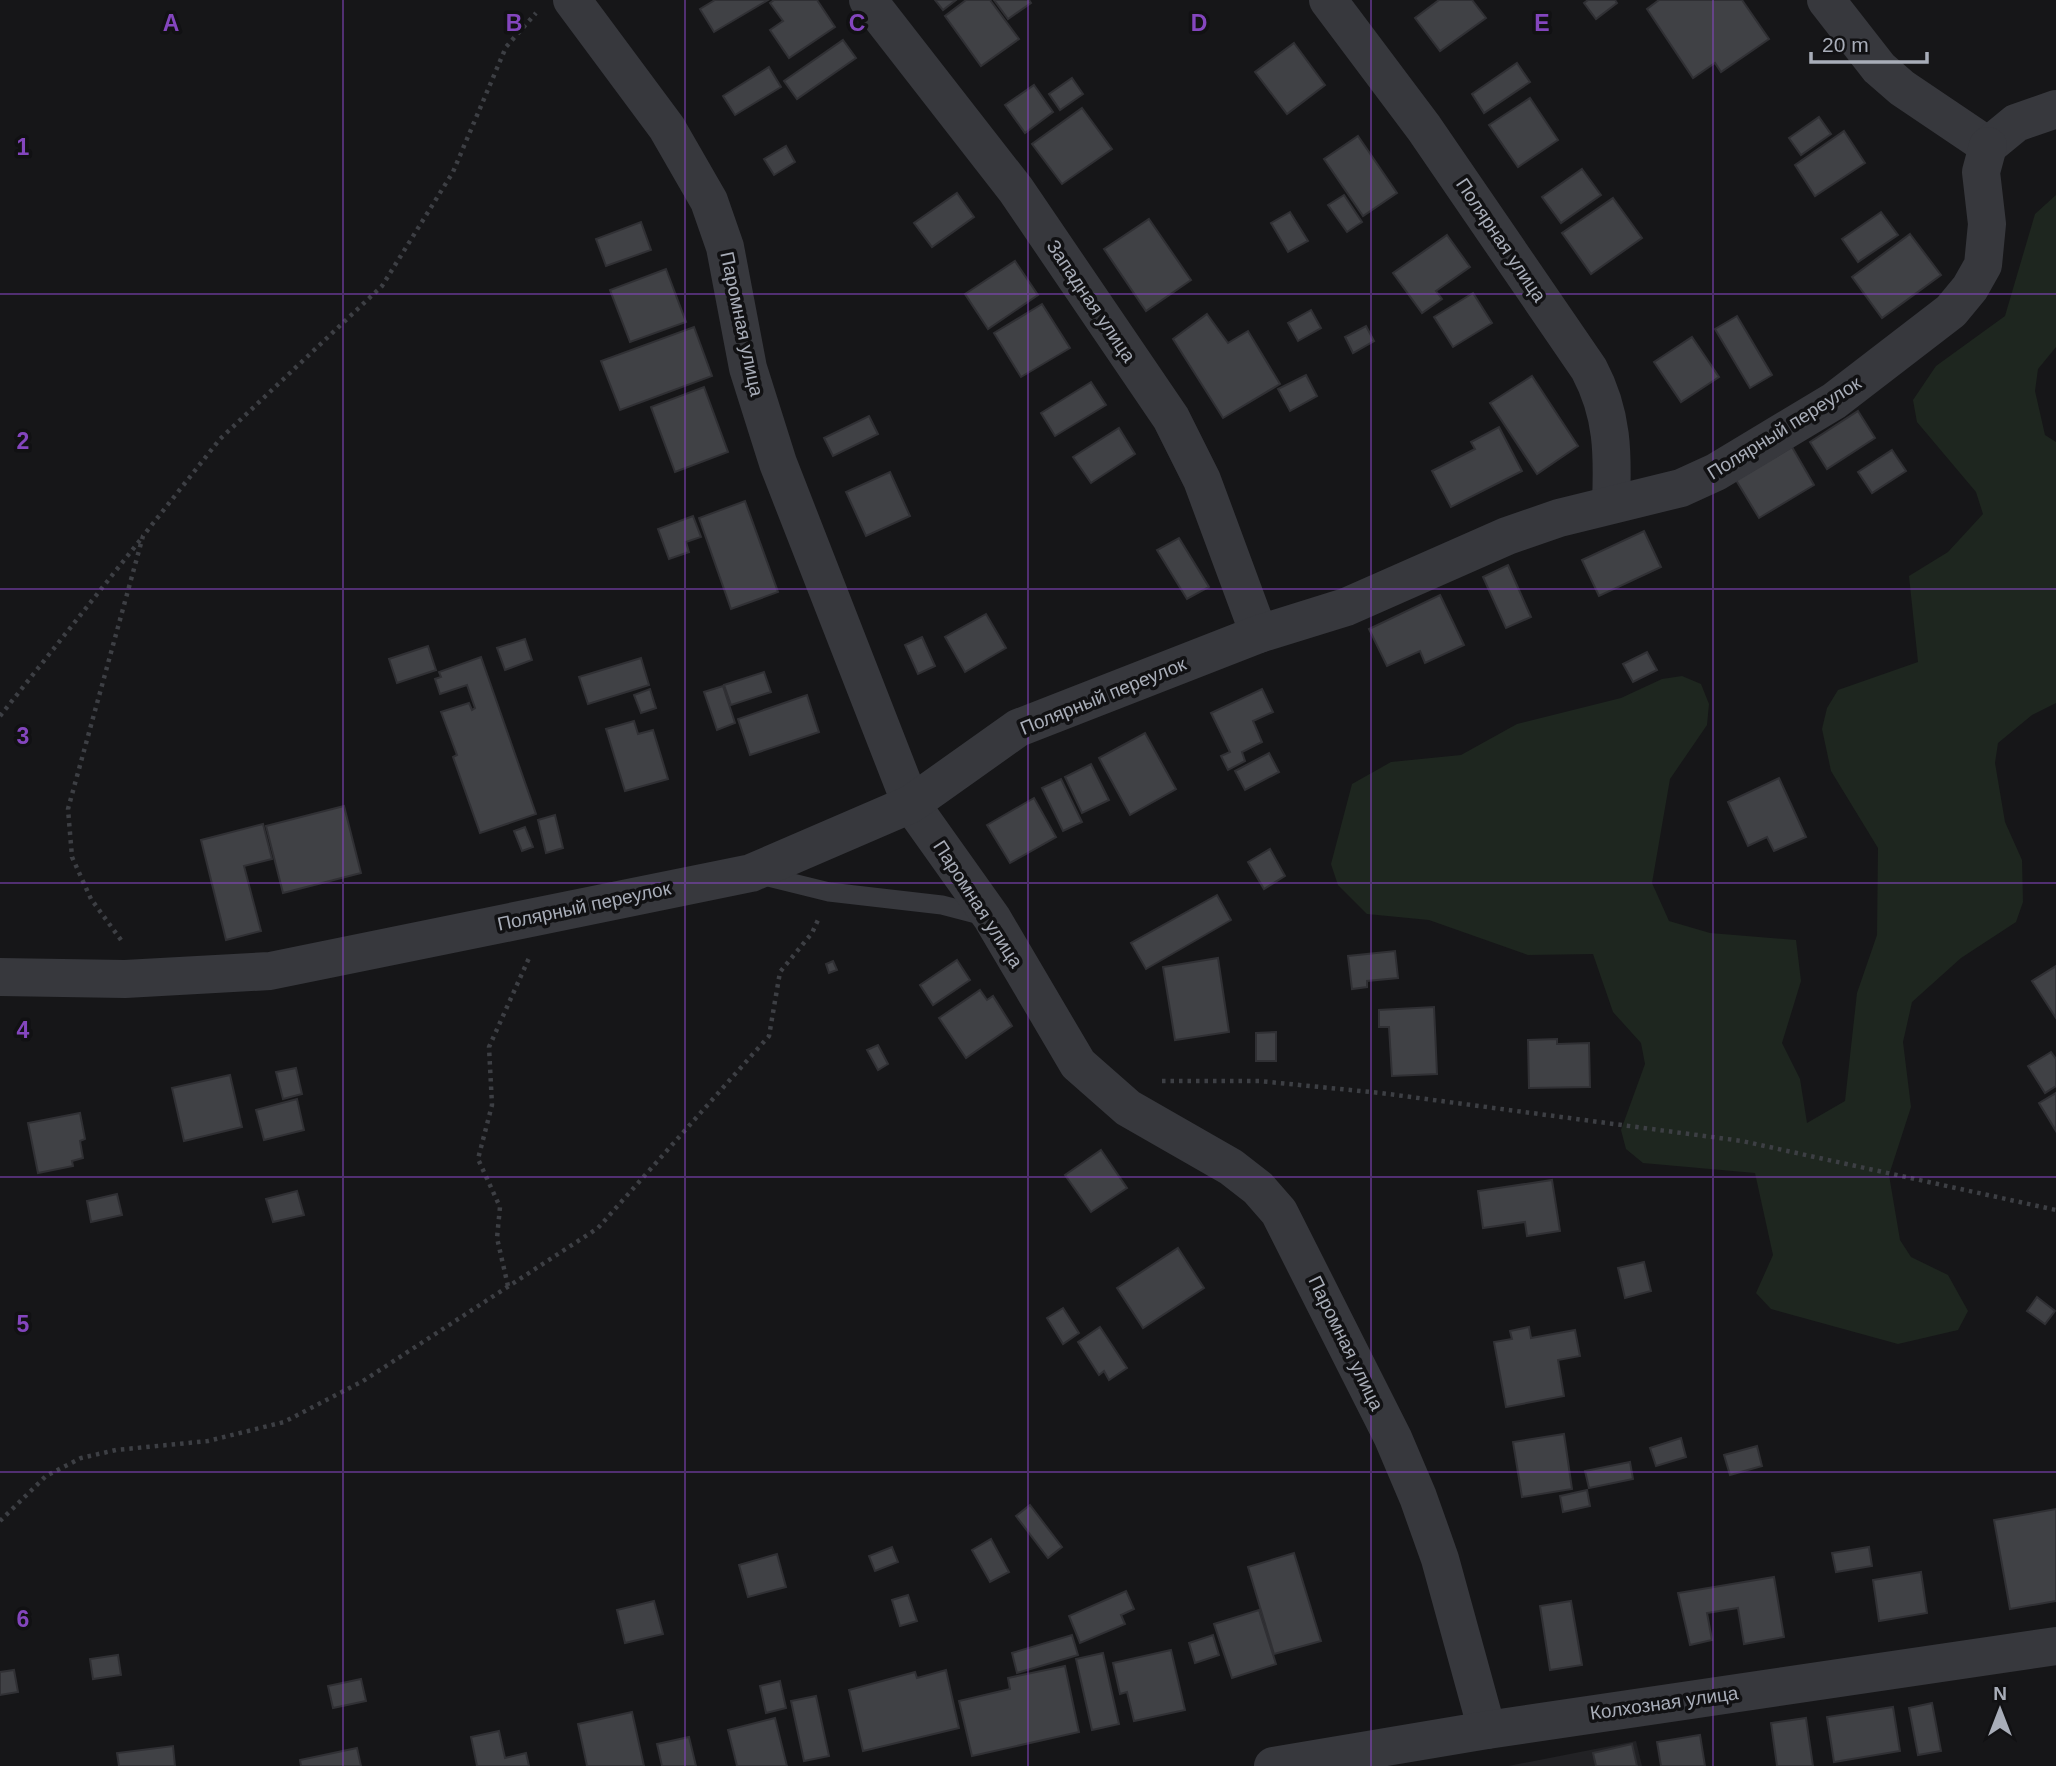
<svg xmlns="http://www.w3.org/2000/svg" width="2056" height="1766" viewBox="0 0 2056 1766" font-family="Arial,sans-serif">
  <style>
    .built { fill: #222225 }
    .green { fill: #1e261f }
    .building { fill: #404145; stroke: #303034; stroke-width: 2 }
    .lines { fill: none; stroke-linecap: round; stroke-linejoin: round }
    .path { stroke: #3d3f44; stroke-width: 4.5; stroke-dasharray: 3.5 5; stroke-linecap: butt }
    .lane { stroke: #37383d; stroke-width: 19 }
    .street { stroke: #37383d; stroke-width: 38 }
    .grid { fill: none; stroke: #8446be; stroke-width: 2; stroke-opacity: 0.55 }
    .labels { text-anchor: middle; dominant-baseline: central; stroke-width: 7; stroke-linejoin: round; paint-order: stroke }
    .street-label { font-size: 19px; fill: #a8adb8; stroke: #111113 }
    .grid-label { font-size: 23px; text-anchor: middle; font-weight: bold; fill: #8446be; stroke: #111113; stroke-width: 7; stroke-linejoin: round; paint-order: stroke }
  </style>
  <rect width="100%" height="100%" fill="#161618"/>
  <path class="built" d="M1636 1741 1642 1766H1508Z"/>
  <path class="green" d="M2056 195V347L2038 369 2035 391 2045 435 2056 442V703L2032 715 1998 743 1995 763 2005 822 2022 860 2023 902 2016 922 1961 958 1912 1002 1903 1042 1911 1107 1889 1175 1900 1240 1911 1257 1948 1275 1968 1311 1958 1330 1898 1344 1771 1309 1756 1293 1773 1255 1755 1173 1643 1163 1626 1149 1621 1130 1645 1064 1641 1043 1613 1012 1593 954 1528 955 1429 920 1367 914 1338 885 1331 864 1352 784 1391 762 1461 755 1517 724 1621 698 1662 679 1682 676 1701 684 1709 704 1707 725 1670 779 1652 883 1669 921 1710 933 1796 940 1801 981 1782 1043 1800 1079 1807 1123 1845 1101 1857 993 1877 935 1878 848 1831 771 1822 729 1827 708 1838 690 1918 662 1909 576 1948 552 1983 514 1976 492 1917 422 1913 400 1936 366 2005 316 2035 214Z"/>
  <g class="building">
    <path d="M715 0H768L714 32 700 9Z"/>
    <path d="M774 0H817L835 27 789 58 770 30 783 21 770 3Z"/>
    <path d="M935 0H956L943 10Z"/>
    <path d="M966 0H990L1019 39 981 66 945 16Z"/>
    <path d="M994 0H1029L1031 3 1008 19Z"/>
    <path d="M1439 0H1472L1486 18 1440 51 1415 18Z"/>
    <path d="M1588 0H1615L1617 3 1596 19 1584 3Z"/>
    <path d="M1659 0H1742L1769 39 1721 72 1715 63 1693 78 1647 9Z"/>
    <path d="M843 40 856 58 797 99 784 81Z"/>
    <path d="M1294 43 1325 85 1287 114 1255 72Z"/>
    <path d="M1517 63 1530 82 1484 113 1472 94Z"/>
    <path d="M769 67 781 87 735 115 723 96Z"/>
    <path d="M1072 78 1083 94 1060 110 1049 94Z"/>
    <path d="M1034 85 1053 112 1025 133 1005 105Z"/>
    <path d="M1530 98 1558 140 1518 167 1489 125Z"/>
    <path d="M1082 108 1112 149 1062 184 1032 144Z"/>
    <path d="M1819 117 1831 134 1801 155 1789 138Z"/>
    <path d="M1844 131 1865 163 1815 196 1795 165Z"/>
    <path d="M1358 136 1397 193 1363 216 1324 159Z"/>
    <path d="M786 146 795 162 774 175 764 159Z"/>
    <path d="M1582 169 1601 195 1561 223 1542 197Z"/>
    <path d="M957 193 974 217 932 247 914 223Z"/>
    <path d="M1344 195 1362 222 1347 232 1328 205Z"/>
    <path d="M1613 198 1642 238 1591 274 1562 233Z"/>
    <path d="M1290 212 1308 241 1288 252 1271 223Z"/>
    <path d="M1881 212 1898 235 1858 262 1842 239Z"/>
    <path d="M1149 219 1191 280 1146 311 1104 249Z"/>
    <path d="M641 222 651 250 606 266 596 239Z"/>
    <path d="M1910 234 1941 275 1882 318 1852 277Z"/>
    <path d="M1447 235 1470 267 1436 291 1442 299 1422 313 1393 273Z"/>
    <path d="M1015 261 1038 295 988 329 965 294Z"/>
    <path d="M666 269 686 322 630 342 610 290Z"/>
    <path d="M1473 293 1492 323 1453 347 1434 317Z"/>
    <path d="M1042 304 1070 348 1021 377 994 333Z"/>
    <path d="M1311 310 1321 328 1298 341 1288 323Z"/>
    <path d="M1207 314 1228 343 1248 331 1280 384 1223 418 1173 339Z"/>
    <path d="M1737 316 1772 375 1750 388 1715 329Z"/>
    <path d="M1366 326 1374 341 1353 353 1345 337Z"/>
    <path d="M694 327 712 376 620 410 601 361Z"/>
    <path d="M1692 337 1719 377 1681 402 1654 362Z"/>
    <path d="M1306 375 1317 396 1290 411 1278 389Z"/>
    <path d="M1532 376 1578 446 1537 474 1490 403Z"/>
    <path d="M1091 382 1106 405 1055 436 1041 413Z"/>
    <path d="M704 387 728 452 675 472 651 407Z"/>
    <path d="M1858 411 1875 438 1827 469 1810 442Z"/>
    <path d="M869 416 878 434 833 456 824 438Z"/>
    <path d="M1499 427 1522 471 1451 507 1432 471 1475 449 1471 442Z"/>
    <path d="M1119 428 1135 454 1091 483 1073 457Z"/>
    <path d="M1792 447 1814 485 1759 518 1736 480Z"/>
    <path d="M1892 450 1906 471 1872 493 1858 472Z"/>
    <path d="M890 472 910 516 866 536 846 492Z"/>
    <path d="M745 501 778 592 731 609 699 518Z"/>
    <path d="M693 516 701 537 686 542 689 552 669 559 658 529Z"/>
    <path d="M1644 531 1661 567 1599 596 1582 560Z"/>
    <path d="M1179 538 1209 587 1187 599 1157 550Z"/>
    <path d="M1508 565 1531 617 1506 628 1483 577Z"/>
    <path d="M1440 595 1464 645 1425 663 1420 651 1387 666 1369 629Z"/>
    <path d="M986 614 1006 648 965 672 945 637Z"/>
    <path d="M922 637 935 666 918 674 905 645Z"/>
    <path d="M525 639 532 660 505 670 497 648Z"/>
    <path d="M428 646 436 670 397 683 389 659Z"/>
    <path d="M1647 652 1657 670 1633 682 1623 664Z"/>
    <path d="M481 657 536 814 480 833 453 757 457 755 441 712 469 703 472 710 475 708 467 685 440 694 435 679 441 677 439 672Z"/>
    <path d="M641 658 649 685 588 704 579 677Z"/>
    <path d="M764 672 771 692 731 705 724 685Z"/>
    <path d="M723 686 735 723 717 730 704 692Z"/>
    <path d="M650 689 656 708 641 713 634 695Z"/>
    <path d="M1262 689 1273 712 1253 721 1262 742 1242 752 1245 761 1228 770 1221 756 1230 752 1211 713Z"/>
    <path d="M807 695 819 732 750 755 738 719Z"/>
    <path d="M634 721 638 734 653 730 668 779 625 791 606 729Z"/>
    <path d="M1145 733 1176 789 1130 815 1099 758Z"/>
    <path d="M1269 753 1279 772 1245 790 1235 771Z"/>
    <path d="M1091 764 1109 800 1082 813 1065 777Z"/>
    <path d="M1779 778 1806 837 1774 851 1767 837 1748 846 1728 802Z"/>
    <path d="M1061 779 1082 822 1063 831 1042 788Z"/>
    <path d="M1034 798 1056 837 1010 863 987 825Z"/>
    <path d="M344 806 361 873 283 893 266 826Z"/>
    <path d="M555 815 563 848 546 853 538 820Z"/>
    <path d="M263 824 272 859 244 866 261 931 226 940 201 840Z"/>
    <path d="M525 827 533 847 522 851 514 831Z"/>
    <path d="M1270 849 1285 876 1264 889 1248 862Z"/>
    <path d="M1217 895 1231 920 1146 969 1131 943Z"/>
    <path d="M1395 951 1398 978 1367 981V987L1352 989 1348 956Z"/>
    <path d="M1218 958 1229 1032 1175 1040 1163 967Z"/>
    <path d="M957 960 970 980 933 1005 920 985Z"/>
    <path d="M833 961 837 970 829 973 826 964Z"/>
    <path d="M2056 966V1018L2032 981Z"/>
    <path d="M980 990 987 1000 993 996 1012 1026 966 1058 939 1018Z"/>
    <path d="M1434 1007 1437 1074 1392 1076 1389 1027H1379V1010Z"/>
    <path d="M1276 1032V1061H1256V1033Z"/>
    <path d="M1557 1039V1044L1589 1043 1590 1087 1529 1088 1528 1040Z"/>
    <path d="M878 1045 888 1064 878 1070 867 1050Z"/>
    <path d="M2051 1052 2056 1059V1086L2045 1093 2028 1066Z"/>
    <path d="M296 1068 302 1094 283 1099 276 1072Z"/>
    <path d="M230 1075 242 1127 184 1141 172 1088Z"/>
    <path d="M2056 1093V1131L2039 1103Z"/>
    <path d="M297 1099 304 1130 264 1140 256 1110Z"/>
    <path d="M80 1113 85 1139 80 1141 83 1158 72 1161 73 1166 38 1173 28 1123Z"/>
    <path d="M1101 1150 1127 1188 1091 1212 1065 1175Z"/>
    <path d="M1552 1180 1560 1231 1527 1236 1525 1222 1483 1228 1478 1191Z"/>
    <path d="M297 1191 304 1215 273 1222 266 1199Z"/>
    <path d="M117 1194 122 1215 91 1222 87 1201Z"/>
    <path d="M1178 1248 1204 1288 1143 1328 1117 1288Z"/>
    <path d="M1644 1262 1651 1291 1625 1298 1618 1268Z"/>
    <path d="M2037 1297 2055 1311 2045 1324 2027 1311Z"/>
    <path d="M1063 1308 1079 1333 1063 1344 1047 1318Z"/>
    <path d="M1100 1327 1127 1368 1109 1380 1104 1371 1099 1375 1078 1342Z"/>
    <path d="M1529 1327 1531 1338 1575 1330 1580 1356 1558 1360 1564 1396 1506 1407 1494 1342 1512 1339 1510 1331Z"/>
    <path d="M1564 1434 1572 1489 1522 1497 1513 1442Z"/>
    <path d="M1681 1438 1686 1457 1656 1466 1650 1448Z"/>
    <path d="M1757 1446 1762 1466 1730 1475 1724 1455Z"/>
    <path d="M1630 1462 1633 1479 1589 1488 1585 1471Z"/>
    <path d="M1587 1490 1590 1506 1563 1512 1560 1496Z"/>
    <path d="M1030 1505 1062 1547 1048 1558 1016 1516Z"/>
    <path d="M2056 1509V1601L2010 1609 1994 1520Z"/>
    <path d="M991 1539 1009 1572 990 1582 972 1550Z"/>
    <path d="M892 1547 898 1562 875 1571 869 1556Z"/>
    <path d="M1869 1547 1872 1566 1836 1572 1832 1553Z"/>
    <path d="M1294 1553 1321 1641 1274 1654 1248 1567Z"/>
    <path d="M777 1554 786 1587 748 1597 739 1565Z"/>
    <path d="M1921 1572 1927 1613 1879 1621 1873 1580Z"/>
    <path d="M1774 1577 1784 1637 1744 1644 1738 1608 1707 1613 1712 1640 1690 1645 1678 1593Z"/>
    <path d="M1126 1591 1134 1609 1121 1615 1125 1624 1080 1643 1069 1616Z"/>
    <path d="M908 1595 917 1621 900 1626 892 1600Z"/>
    <path d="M654 1601 663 1634 625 1643 617 1610Z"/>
    <path d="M1571 1601 1582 1665 1550 1670 1540 1606Z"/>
    <path d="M1259 1610 1276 1664 1232 1678 1214 1624Z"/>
    <path d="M1072 1635 1078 1655 1017 1673 1012 1653Z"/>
    <path d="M1213 1635 1219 1655 1195 1663 1189 1643Z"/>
    <path d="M1171 1650 1185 1710 1134 1721 1127 1692 1120 1694 1113 1663Z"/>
    <path d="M1103 1653 1119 1724 1092 1730 1076 1659Z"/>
    <path d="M118 1655 121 1675 93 1679 90 1659Z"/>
    <path d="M1065 1666 1079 1732 972 1756 959 1701 1010 1689 1008 1678Z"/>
    <path d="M14 1670 18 1692 0 1695V1672Z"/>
    <path d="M946 1670 959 1728 863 1751 849 1690 915 1672 917 1678Z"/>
    <path d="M361 1679 366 1701 333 1708 328 1686Z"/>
    <path d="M780 1681 786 1708 766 1713 760 1686Z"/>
    <path d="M816 1696 829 1756 804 1761 791 1701Z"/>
    <path d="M1932 1703 1941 1751 1918 1755 1909 1708Z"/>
    <path d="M1893 1707 1900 1751 1834 1762 1827 1717Z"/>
    <path d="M632 1712 644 1766H587L578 1724Z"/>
    <path d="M775 1718 787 1766H737L728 1730Z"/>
    <path d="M1806 1718 1813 1766H1777L1771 1723Z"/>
    <path d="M499 1731 505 1758 526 1753 529 1766H477L471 1737Z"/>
    <path d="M1700 1735 1705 1766H1661L1657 1742Z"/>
    <path d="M689 1737 696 1766H662L657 1744Z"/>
    <path d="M1632 1744 1637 1766H1596L1593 1753Z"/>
    <path d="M173 1746 175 1766H119L117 1753Z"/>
    <path d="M357 1748 361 1766H301L300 1760Z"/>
  </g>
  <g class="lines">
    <g class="path">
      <path d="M0 716 141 539"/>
      <path d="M121 940 91 899 72 857 68 809 143 536 220 439 382 286 453 172 506 47 536 13"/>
      <path d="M1162 1081H1259L1381 1093 1742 1141 2056 1210"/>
      <path d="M508 1286 497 1238 500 1207 478 1159 492 1105 489 1047 529 958"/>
      <path d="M0 1521 46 1476 81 1458 116 1450 208 1441 284 1422 363 1381 598 1228 769 1036 780 972 812 933 818 920"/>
    </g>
    <path class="lane" d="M760 875 829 892 942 905 988 917"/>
    <g class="street">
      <path d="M572 0 667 128 709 201 725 247 748 368 778 463 911 804 992 918 1078 1064 1128 1108 1231 1167 1258 1188 1279 1212 1393 1438 1418 1497 1440 1559 1487 1730"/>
      <path d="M868 0 1016 190 1171 418 1202 480 1259 634"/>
      <path d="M1328 0 1424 128 1589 369C1613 414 1613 454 1611 504"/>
      <path d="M1826 0 1879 68 1902 88 1988 146"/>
      <path d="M1988 146 2016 123 2056 109"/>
      <path d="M0 977 125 979 270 971 751 873 911 804 1018 728 1259 634 1346 607 1507 536 1559 518 1681 488 1716 472 1834 401 1951 311 1970 288 1983 265 1987 224 1981 172 1988 146"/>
      <path d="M1273 1766 1487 1730 2056 1646"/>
    </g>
  </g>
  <path class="grid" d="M343 0V1766M685 0V1766M1028 0V1766M1371 0V1766M1713 0V1766M0 294H2056M0 589H2056M0 883H2056M0 1177H2056M0 1472H2056"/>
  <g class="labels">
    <g class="street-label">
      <text transform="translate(1501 240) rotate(56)">Полярная улица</text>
      <text transform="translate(1091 301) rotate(56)">Западная улица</text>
      <text transform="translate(742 324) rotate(78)">Паромная улица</text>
      <text transform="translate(1784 428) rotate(-32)">Полярный переулок</text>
      <text transform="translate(1103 696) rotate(-22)">Полярный переулок</text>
      <text transform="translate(978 904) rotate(57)">Паромная улица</text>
      <text transform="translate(584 906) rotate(-12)">Полярный переулок</text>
      <text transform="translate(1346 1343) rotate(64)">Паромная улица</text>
      <text transform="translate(1664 1703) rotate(-8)">Колхозная улица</text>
    </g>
  </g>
  <g class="grid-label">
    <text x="171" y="31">A</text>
    <text x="514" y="31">B</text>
    <text x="857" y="31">C</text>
    <text x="1199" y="31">D</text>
    <text x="1542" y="31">E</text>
    <text x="23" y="155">1</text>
    <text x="23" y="449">2</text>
    <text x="23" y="744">3</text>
    <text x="23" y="1038">4</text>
    <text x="23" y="1332">5</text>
    <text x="23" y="1627">6</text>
  </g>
  <g transform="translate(2000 1710)" stroke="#111113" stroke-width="5" paint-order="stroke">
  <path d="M0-5L12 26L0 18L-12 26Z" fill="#a8adb8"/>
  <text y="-10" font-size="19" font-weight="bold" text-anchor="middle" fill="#a8adb8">N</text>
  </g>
  <path d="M1811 52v10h116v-10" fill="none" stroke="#a8adb8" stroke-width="3.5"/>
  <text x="1822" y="52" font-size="21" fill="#a8adb8" stroke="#111113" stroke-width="5" paint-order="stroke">20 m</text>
</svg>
